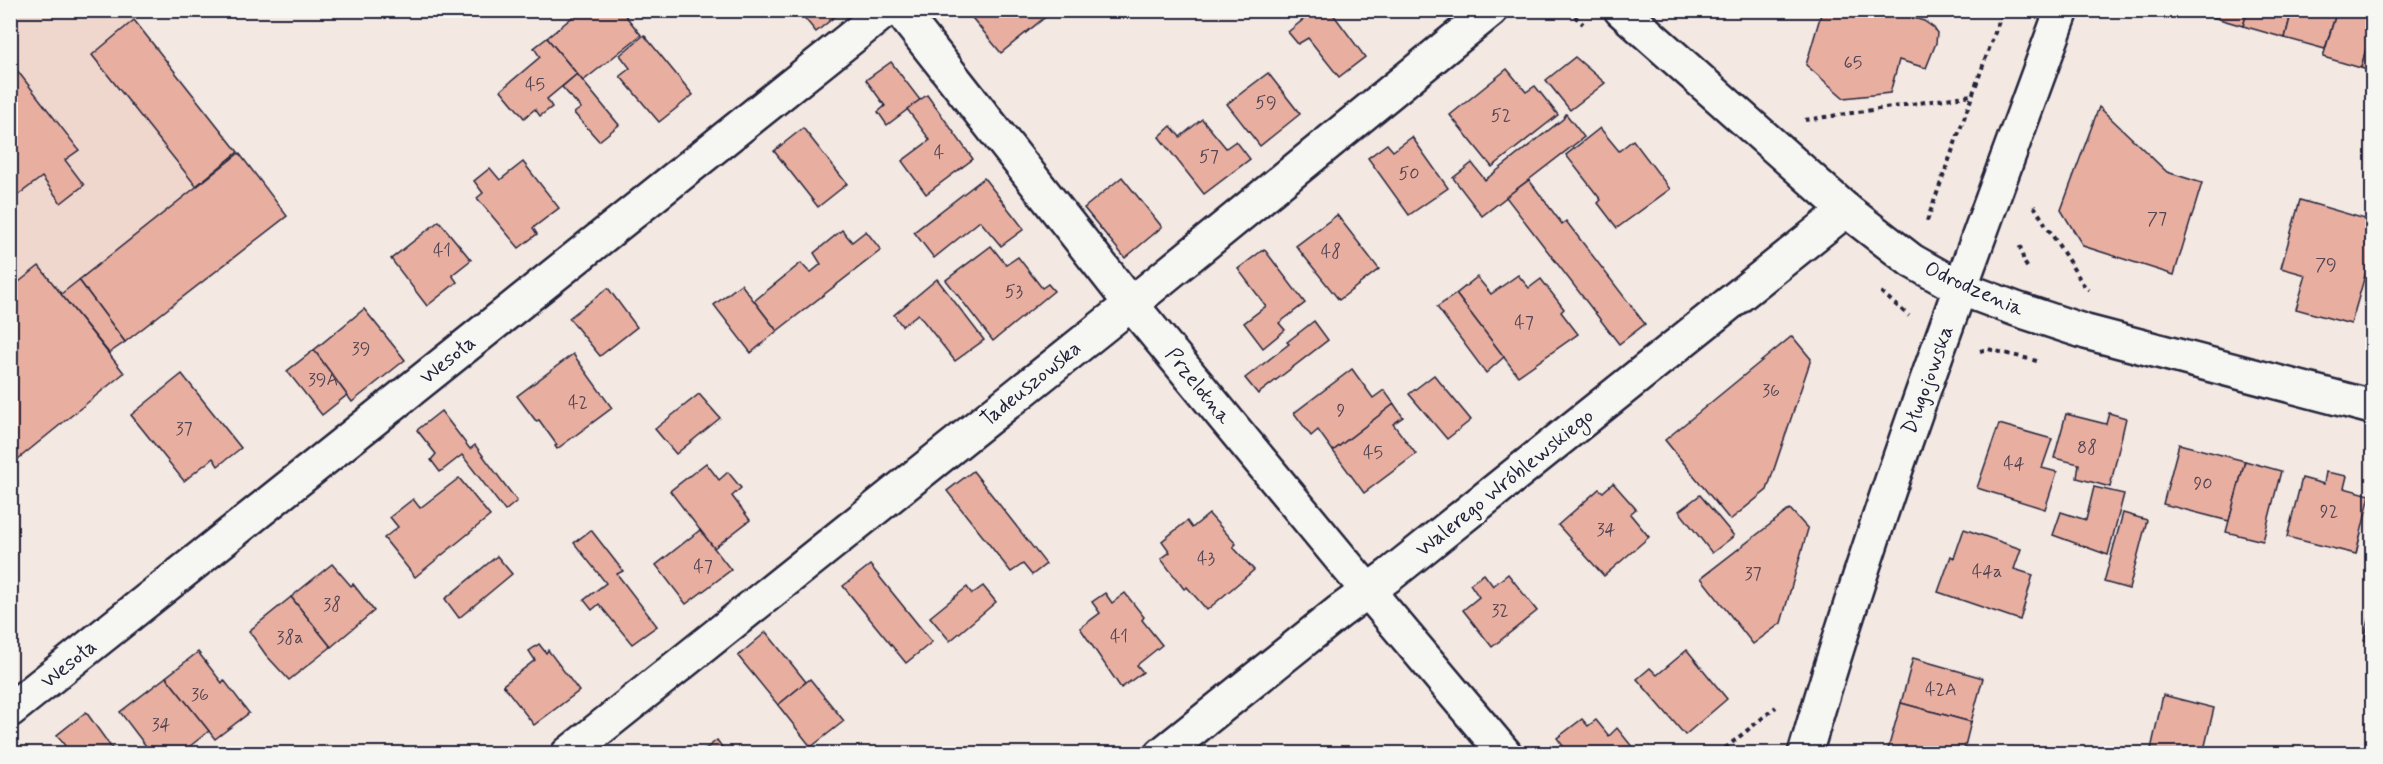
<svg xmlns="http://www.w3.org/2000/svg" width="2383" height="764" viewBox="0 0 2383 764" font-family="Mynerve,sans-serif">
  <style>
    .built { fill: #f0d7ce }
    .building { fill: #e8afa1; stroke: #22223b; stroke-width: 1.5 }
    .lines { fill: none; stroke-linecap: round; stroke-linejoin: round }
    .minor-casing { stroke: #22223b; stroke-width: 38 }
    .path { stroke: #22223b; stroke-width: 4; stroke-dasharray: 4.5 4.5; stroke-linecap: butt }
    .minor { stroke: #f6f6f2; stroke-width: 33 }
    .labels { text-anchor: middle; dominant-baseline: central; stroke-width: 6; stroke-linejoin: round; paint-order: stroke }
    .number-label { font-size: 18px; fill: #544554 }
    .street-label { font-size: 21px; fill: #22223b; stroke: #f6f6f2 }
  </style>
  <rect width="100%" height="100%" fill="#f3e8e2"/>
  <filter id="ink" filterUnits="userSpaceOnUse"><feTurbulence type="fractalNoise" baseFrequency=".0167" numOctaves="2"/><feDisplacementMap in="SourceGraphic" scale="12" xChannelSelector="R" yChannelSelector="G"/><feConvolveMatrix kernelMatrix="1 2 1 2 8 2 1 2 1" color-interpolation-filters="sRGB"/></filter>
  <g filter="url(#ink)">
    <path class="built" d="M11 11H134V21L287 216 109 353 124 373 11 466Z"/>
    <g class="building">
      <path d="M581 10H621L641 35 583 81 547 38Z"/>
      <path d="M798 10H843L816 32Z"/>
      <path d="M974 10H1054L1001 53 969 14Z"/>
      <path d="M1315 10H1330L1365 57 1339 77 1308 38 1298 44 1288 32Z"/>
      <path d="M1827 10H1886L1924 21 1934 28 1937 33 1936 43 1926 68 1899 60 1890 93 1844 98 1806 65 1821 14Z"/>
      <path d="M2204 10H2248L2243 26 2202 14Z"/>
      <path d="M2248 10H2292L2285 38 2243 26Z"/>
      <path d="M2292 10H2337L2325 49 2285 38Z"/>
      <path d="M2337 10H2372V26L2361 68 2323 57Z"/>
      <path d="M134 20 238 152 196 186 92 55Z"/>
      <path d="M2372 26V72L2361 68Z"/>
      <path d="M644 35 693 95 659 122 620 76 630 68 620 55Z"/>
      <path d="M547 38 577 74 547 99 552 107 540 116 535 109 524 118 501 90 540 57 534 48Z"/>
      <path d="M1575 57 1605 83 1570 110 1546 80Z"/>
      <path d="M891 62 920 100 887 125 878 112 885 106 866 80Z"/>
      <path d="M16 69 79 150 65 160 84 185 61 203 42 177 10 201V74Z"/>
      <path d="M1507 69 1526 92 1535 86 1558 115 1492 167 1450 115Z"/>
      <path d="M1268 73 1300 114 1260 146 1227 104Z"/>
      <path d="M577 74 619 125 599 141 574 113 581 108 562 87Z"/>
      <path d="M927 95 973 159 926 194 902 161 930 140 907 109Z"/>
      <path d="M2099 107 2167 172 2202 183 2174 275 2083 246 2061 210Z"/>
      <path d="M1566 114 1584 137 1482 216 1453 178 1472 163 1485 180 1563 119Z"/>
      <path d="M1202 119 1226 148 1236 141 1250 159 1204 194 1159 137 1171 126 1180 137Z"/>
      <path d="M803 128 847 184 818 207 774 151Z"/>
      <path d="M1600 128 1619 151 1633 140 1670 189 1617 228 1598 203 1601 200 1566 155Z"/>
      <path d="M1412 137 1448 188 1409 215 1368 158 1387 144 1393 151Z"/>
      <path d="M239 153 287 216 125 342 79 280Z"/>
      <path d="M523 162 559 208 533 228 537 234 519 248 477 198 483 193 474 181 490 168 500 180Z"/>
      <path d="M1122 177 1162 227 1125 258 1084 208Z"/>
      <path d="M984 178 1024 229 1001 246 980 221 934 258 914 232Z"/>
      <path d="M1529 180 1562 224 1566 221 1645 324 1619 344 1506 197Z"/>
      <path d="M2300 200 2372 221V251L2351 324 2296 309 2306 275 2281 268Z"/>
      <path d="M1337 215 1379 269 1339 300 1296 246Z"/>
      <path d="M439 221 471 260 452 275 457 282 427 306 391 259Z"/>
      <path d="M842 230 852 242 866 231 881 250 777 331 754 301 801 263 810 273 821 264 814 253Z"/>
      <path d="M991 246 1006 265 1018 257 1042 288 1048 284 1054 291 993 341 946 280Z"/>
      <path d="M1264 249 1305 303 1279 323 1285 330 1263 348 1244 323 1266 306 1238 269Z"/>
      <path d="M39 266 124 373 18 459 10 449V289Z"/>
      <path d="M1518 275 1529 288 1541 279 1564 309 1561 312 1578 334 1518 376 1456 294 1477 277 1491 294Z"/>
      <path d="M937 279 984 340 955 361 918 314 902 326 894 315Z"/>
      <path d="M79 280 125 342 109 353 61 294Z"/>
      <path d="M741 284 777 331 751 353 714 305Z"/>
      <path d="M608 288 637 327 600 356 569 318Z"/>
      <path d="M1456 294 1504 357 1486 373 1437 307Z"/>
      <path d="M364 309 405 360 352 402 314 350Z"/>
      <path d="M1314 321 1328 340 1258 394 1245 378 1289 344 1287 342Z"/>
      <path d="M1792 336 1811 359 1767 490 1730 520 1665 440Z"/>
      <path d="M314 350 347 395 322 415 287 371Z"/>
      <path d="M573 354 612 408 557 449 555 446 557 445 539 420 536 421 517 396Z"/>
      <path d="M1352 369 1373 398 1384 390 1394 404 1333 451 1318 430 1311 436 1294 413Z"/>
      <path d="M182 374 241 448 218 466 213 458 184 481 131 415Z"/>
      <path d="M1434 375 1471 420 1447 439 1409 394Z"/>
      <path d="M699 394 720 418 676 454 655 429Z"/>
      <path d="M1394 404 1403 417 1393 424 1416 454 1364 493 1333 451Z"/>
      <path d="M441 411 470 449 475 445 517 501 505 511 462 455 440 472 431 460 436 454 417 430Z"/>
      <path d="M2109 413 2126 418 2110 487 2077 478 2079 464 2054 458 2066 414 2106 424Z"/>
      <path d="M1999 424 2052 439 2042 468 2057 472 2045 509 1977 488Z"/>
      <path d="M2179 444 2245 461 2229 521 2163 504Z"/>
      <path d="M10 449 18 459 10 465Z"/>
      <path d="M2245 461 2281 471 2263 541 2226 532Z"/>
      <path d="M706 463 719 480 728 472 741 488 732 496 750 520 714 548 670 491Z"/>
      <path d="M973 471 1046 564 1032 575 1023 564 1011 572 947 491Z"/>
      <path d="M2326 472 2347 476 2344 488 2370 495 2356 554 2287 537 2302 478 2324 484Z"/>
      <path d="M459 478 490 516 415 577 384 538 398 527 390 517 413 499 420 508Z"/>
      <path d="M1613 483 1636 509 1630 514 1649 537 1604 576 1558 525 1599 489 1603 492Z"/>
      <path d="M2094 487 2124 494 2108 555 2053 535 2061 512 2086 520Z"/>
      <path d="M1700 495 1734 536 1712 553 1679 511Z"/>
      <path d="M1790 509 1808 529 1781 623 1753 644 1701 578Z"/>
      <path d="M2123 513 2147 520 2129 589 2104 582Z"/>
      <path d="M1209 514 1236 544 1233 547 1254 570 1207 610 1187 587 1184 589 1161 559 1170 552 1162 541 1187 521 1192 528Z"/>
      <path d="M1964 529 2021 549 2014 569 2033 575 2020 620 1938 592 1951 556 1954 558Z"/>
      <path d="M591 530 623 571 617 574 657 626 632 644 599 604 592 610 584 600 606 583 574 543Z"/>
      <path d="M700 530 731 570 686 604 656 565Z"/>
      <path d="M497 556 512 574 459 618 445 599Z"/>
      <path d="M332 564 351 586 353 584 374 611 331 647 291 597Z"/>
      <path d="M870 565 932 642 906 663 843 586Z"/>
      <path d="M1484 574 1493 586 1508 574 1537 611 1492 647 1463 610 1479 597 1470 584Z"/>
      <path d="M983 586 996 602 950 641 930 617 967 587 972 594Z"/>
      <path d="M1105 593 1112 603 1125 593 1144 617 1142 620 1162 645 1137 665 1143 672 1121 688 1080 628 1100 613 1092 602Z"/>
      <path d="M291 597 331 647 289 680 266 655 249 631Z"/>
      <path d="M2372 608V642L2364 640Z"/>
      <path d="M766 632 806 682 778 705 738 656Z"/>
      <path d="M539 644 546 653 548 650 579 691 534 725 503 685 535 660 529 651Z"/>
      <path d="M1687 650 1727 699 1685 735 1637 679 1650 668 1657 675Z"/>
      <path d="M198 652 222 683 224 680 249 713 215 739 166 677Z"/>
      <path d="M1913 658 1983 678 1971 722 1901 703Z"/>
      <path d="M166 677 209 731 180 754H152L120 712Z"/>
      <path d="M810 679 844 721 811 747 778 705Z"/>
      <path d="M2163 695 2214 708 2203 754H2150Z"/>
      <path d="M1901 703 1971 722 1963 754H1905L1888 749Z"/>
      <path d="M86 712 116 754H71L57 735Z"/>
      <path d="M1582 719 1588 726 1596 720 1609 736 1617 728 1638 754H1569L1557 738Z"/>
      <path d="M717 740 727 754H699Z"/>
    </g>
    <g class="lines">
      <defs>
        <g id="minor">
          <path d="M900 10 1131 304 1347 566 1505 754"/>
          <path d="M1621 10 1846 210 1912 261 1960 288 2016 309 2086 332 2372 407"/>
          <path d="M10 710 886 10"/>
          <path d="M568 754 1131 304 1491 10"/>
          <path d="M1162 754 1339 612 1391 574 1846 210"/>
          <path d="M1805 754C1878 502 1972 256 2062 10"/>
        </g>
      </defs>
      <use href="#minor" class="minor-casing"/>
      <g class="path">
        <path d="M1568 10 1583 24"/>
        <path d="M1805 120 1972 95"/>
        <path d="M2034 206 2083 284 2089 290"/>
        <path d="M1927 221 2003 10"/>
        <path d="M2020 246 2024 262 2029 270"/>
        <path d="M1881 292 1909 316"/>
        <path d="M1980 351 1988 349 2037 361"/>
        <path d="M1718 754 1776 707"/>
      </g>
      <use href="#minor" class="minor"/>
    </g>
  </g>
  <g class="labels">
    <g class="number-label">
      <text x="1853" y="63">65</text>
      <text x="535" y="85">45</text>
      <text x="1266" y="103">59</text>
      <text x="1501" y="116">52</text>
      <text x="939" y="153">4</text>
      <text x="1209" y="157">57</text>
      <text x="1409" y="174">50</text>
      <text x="2157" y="219">77</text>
      <text x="442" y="251">41</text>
      <text x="1331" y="252">48</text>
      <text x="2326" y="265">79</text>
      <text x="1014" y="292">53</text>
      <text x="1524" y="323">47</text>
      <text x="361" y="349">39</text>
      <text x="323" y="380">39A</text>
      <text x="1771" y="391">36</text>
      <text x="578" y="403">42</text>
      <text x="1341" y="411">9</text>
      <text x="184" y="429">37</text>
      <text x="2087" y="448">88</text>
      <text x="1373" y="453">45</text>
      <text x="2014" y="464">44</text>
      <text x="2203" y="484">90</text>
      <text x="2329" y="512">92</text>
      <text x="1606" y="530">34</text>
      <text x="1206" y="559">43</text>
      <text x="703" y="567">47</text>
      <text x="1987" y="572">44a</text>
      <text x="1753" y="574">37</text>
      <text x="332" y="605">38</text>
      <text x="1500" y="611">32</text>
      <text x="1119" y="637">41</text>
      <text x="290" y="638">38a</text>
      <text x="1941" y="690">42A</text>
      <text x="200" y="695">36</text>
      <text x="161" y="725">34</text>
    </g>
    <g class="street-label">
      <text transform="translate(1974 289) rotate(24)">Odrodzenia</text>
      <text transform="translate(448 360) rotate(-39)">Wesoła</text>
      <text transform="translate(1928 380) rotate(-70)">Długojowska</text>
      <text transform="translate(1031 384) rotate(-39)">Tadeuszowska</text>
      <text transform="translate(1198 386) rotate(51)">Przelotna</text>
      <text transform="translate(1505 483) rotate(-39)">Walerego Wróblewskiego</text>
      <text transform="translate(69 664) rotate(-39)">Wesoła</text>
    </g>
  </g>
  <rect width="2383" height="764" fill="none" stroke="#f6f6f2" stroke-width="36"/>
  <rect x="18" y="18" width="2347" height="728" fill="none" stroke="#22223b" stroke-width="2" filter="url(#ink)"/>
</svg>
